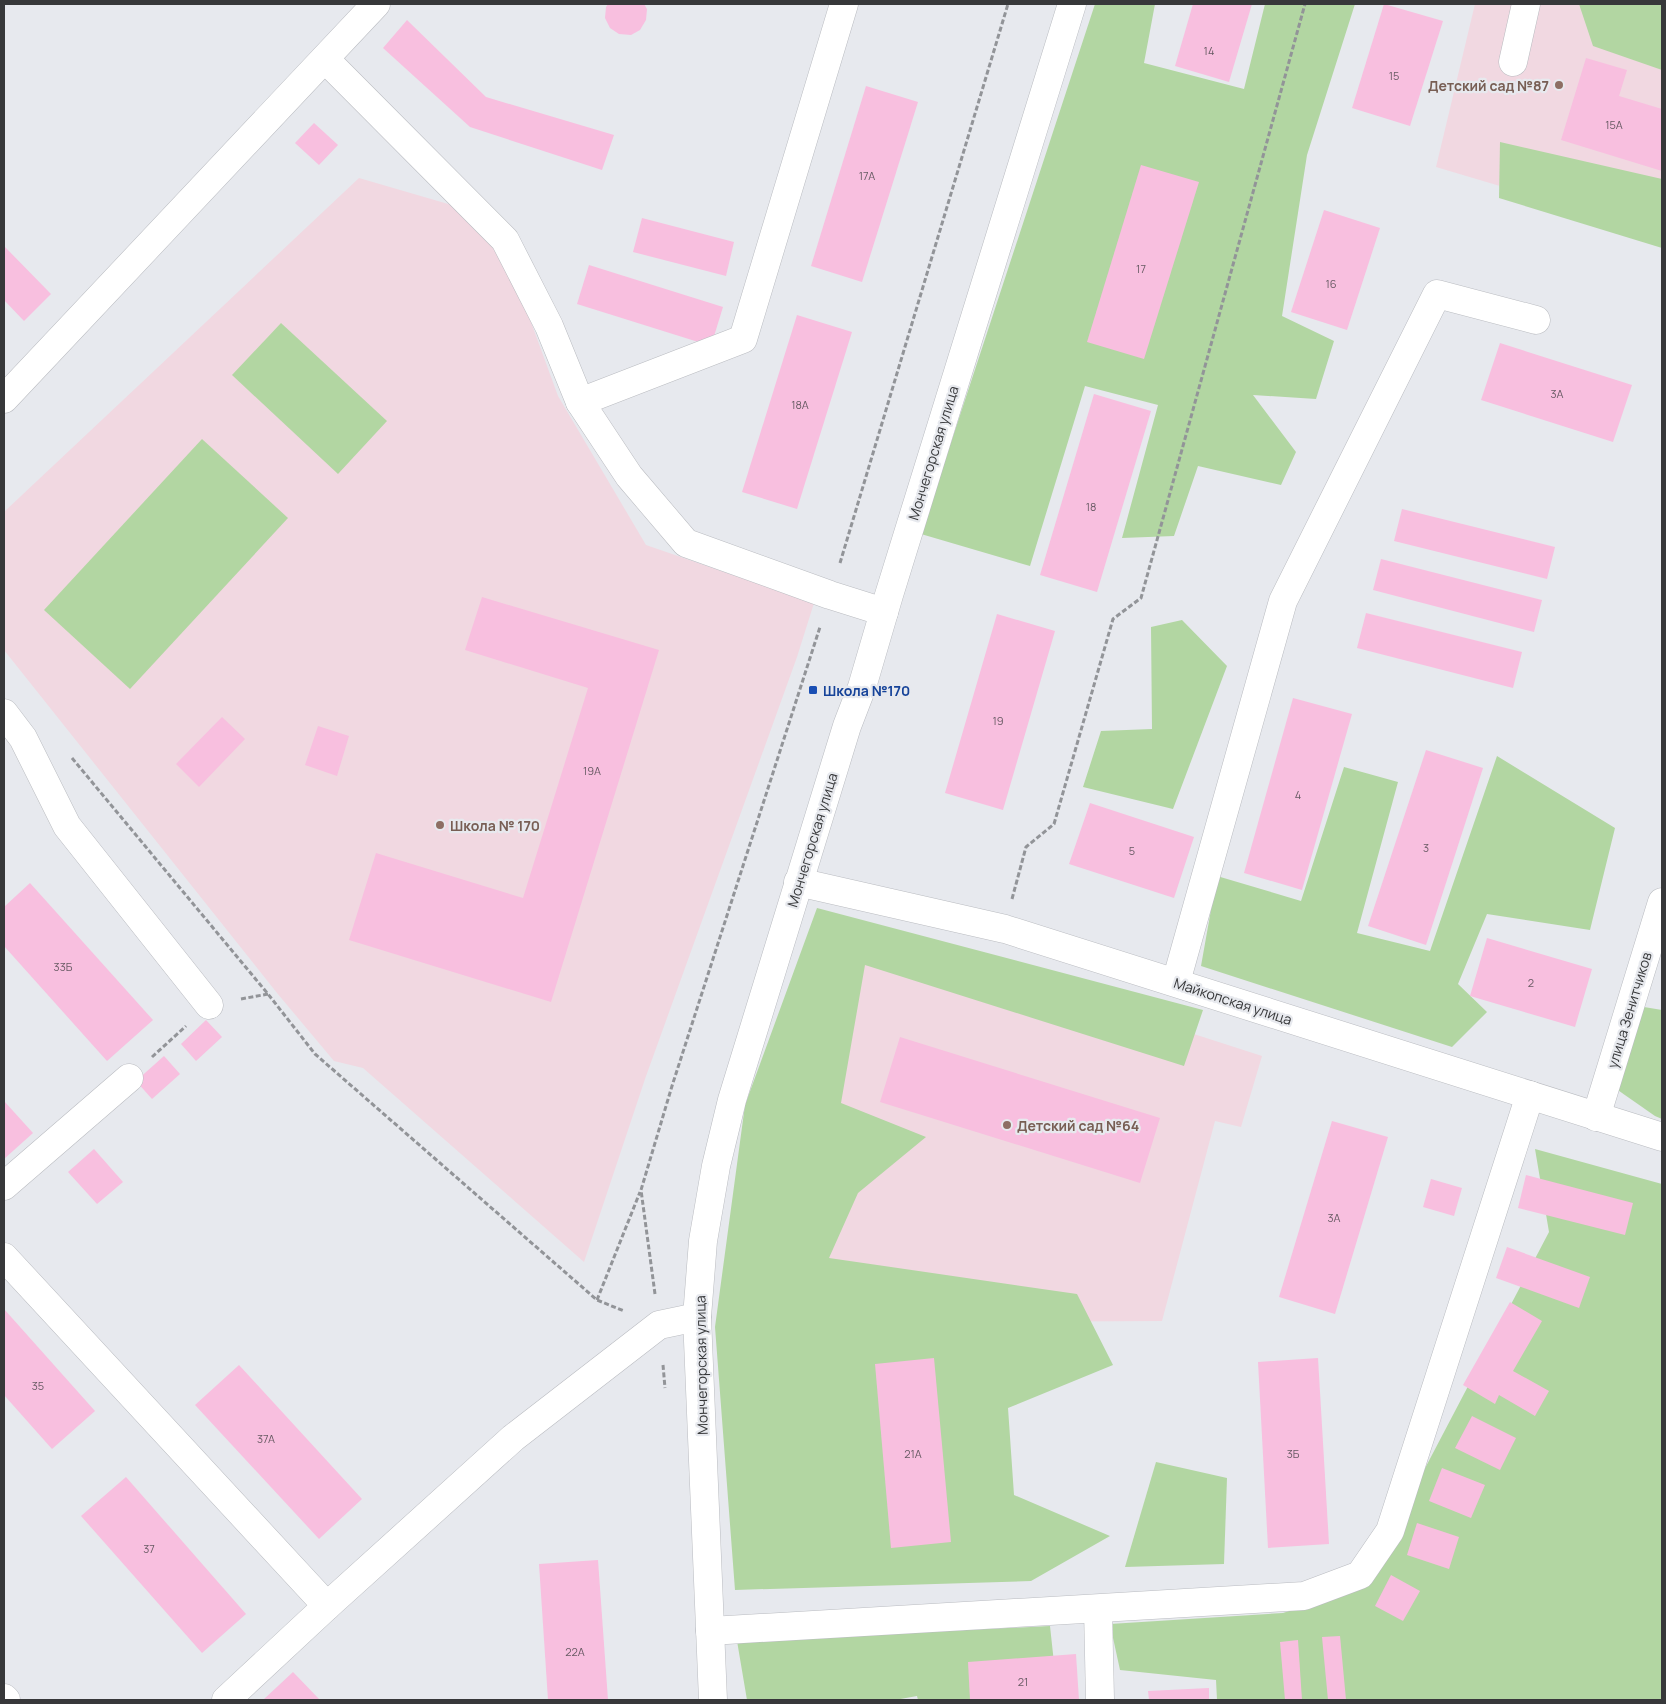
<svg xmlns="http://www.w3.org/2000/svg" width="1666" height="1704" viewBox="0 0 1666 1704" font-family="Manrope,sans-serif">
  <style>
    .education { fill: #f1d8e1 }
    .green { fill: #b2d6a2 }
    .building { fill: #f8bfdf }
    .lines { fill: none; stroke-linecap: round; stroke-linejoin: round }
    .minor-casing { stroke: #babcc1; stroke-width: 29 }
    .path { stroke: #929498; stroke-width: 3; stroke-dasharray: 5 2.5; stroke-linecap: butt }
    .minor { stroke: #fff; stroke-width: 28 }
    .education-dot { fill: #8d6e63; stroke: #e7e9ee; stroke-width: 2 }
    .transit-dot { fill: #1a4fb4; stroke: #e7e9ee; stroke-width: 2 }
    .labels { text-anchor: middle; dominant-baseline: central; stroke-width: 4.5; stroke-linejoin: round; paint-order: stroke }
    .number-label { font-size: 11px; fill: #675a63 }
    .education-label { font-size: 14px; font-weight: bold; fill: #785e54; stroke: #e7e9ee; text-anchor: start }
    .street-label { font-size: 14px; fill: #37383a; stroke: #e7e9ee }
    .transit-label { font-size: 14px; font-weight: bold; fill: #164399; stroke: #e7e9ee; text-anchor: start }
  </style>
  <rect width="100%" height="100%" fill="#e7e9ee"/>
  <g class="education">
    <path d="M1475 4H1662V234L1436 167Z"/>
    <path d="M359 178 455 206 509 262 558 396 646 545 814 603 797 657 645 1079 584 1262 363 1068 334 1061 277 993 4 650V512Z"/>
    <path d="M859 926 1262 1056 1241 1127 1215 1121 1162 1321 786 1323Z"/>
  </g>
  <g class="green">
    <path d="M1095 4H1155L1144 63 1244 89 1265 4H1355L1307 155 1282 316 1334 341 1316 399 1253 395 1296 452 1281 485 1198 466 1174 536 1122 538 1158 405 1085 386 1030 566 921 534Z"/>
    <path d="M1579 4H1662V70L1593 46Z"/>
    <path d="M1500 142 1662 179V248L1499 198Z"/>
    <path d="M281 323 387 421 338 474 232 375Z"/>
    <path d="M202 439 288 518 130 689 44 610Z"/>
    <path d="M1182 620 1227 666 1173 809 1083 787 1101 731 1152 729 1151 627Z"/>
    <path d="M1497 756 1615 828 1590 930 1487 914 1458 984 1487 1012 1452 1047 1201 966 1217 876 1301 901 1344 767 1398 782 1357 933 1430 951Z"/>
    <path d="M817 908 1203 1010 1184 1066 865 965 841 1103 926 1137 858 1193 829 1258 1077 1294 1113 1365 1008 1408 1014 1495 1110 1536 1031 1581 735 1590 715 1327 745 1105Z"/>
    <path d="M1644 1007 1662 1010V1119L1655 1116 1612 1086Z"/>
    <path d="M1535 1149 1662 1184V1700H1217L1216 1680 1120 1670 1110 1624 1283 1613 1357 1589 1422 1474 1549 1232Z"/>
    <path d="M1156 1462 1227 1478 1224 1564 1125 1567Z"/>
    <path d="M1050 1626 1058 1700H918L917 1696 895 1700H747L737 1641Z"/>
  </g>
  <g class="building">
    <path d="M608 4H644L647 9 646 20 640 30 631 35 619 34 610 28 605 18 606 7Z"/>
    <path d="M1193 4H1252L1229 82 1175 66Z"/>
    <path d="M1384 4 1443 21 1410 126 1352 108Z"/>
    <path d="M407 20 486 97 614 135 602 170 470 127 383 48Z"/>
    <path d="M1586 58 1627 70 1619 96 1662 109V171L1561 140Z"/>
    <path d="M866 86 918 102 862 282 811 266Z"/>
    <path d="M314 123 338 145 319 165 295 143Z"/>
    <path d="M1141 165 1199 182 1144 359 1087 342Z"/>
    <path d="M1324 210 1380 228 1347 330 1291 312Z"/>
    <path d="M642 218 734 242 726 276 633 252Z"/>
    <path d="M4 246 51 294 24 321 4 300Z"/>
    <path d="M589 265 723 307 711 346 577 304Z"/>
    <path d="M797 315 852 332 797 509 742 492Z"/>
    <path d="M1500 343 1632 385 1613 442 1481 400Z"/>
    <path d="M1094 394 1151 411 1097 592 1040 575Z"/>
    <path d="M1402 509 1555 547 1547 579 1394 541Z"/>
    <path d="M1381 559 1542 600 1534 632 1373 590Z"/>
    <path d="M482 597 659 650 551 1002 349 940 376 853 523 898 588 688 465 650Z"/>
    <path d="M1366 613 1522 652 1513 688 1357 648Z"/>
    <path d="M997 614 1055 631 1003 810 945 793Z"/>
    <path d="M1293 698 1352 714 1302 890 1244 873Z"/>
    <path d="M222 717 245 739 199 787 176 764Z"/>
    <path d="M318 726 349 736 337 776 305 765Z"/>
    <path d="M1426 750 1483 768 1426 945 1368 926Z"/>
    <path d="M1090 803 1194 837 1174 898 1069 864Z"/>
    <path d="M30 883 153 1020 107 1061 4 946V907Z"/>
    <path d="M1487 938 1592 969 1575 1027 1470 996Z"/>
    <path d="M206 1020 222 1037 196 1061 181 1044Z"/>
    <path d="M900 1037 1160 1118 1140 1183 880 1102Z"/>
    <path d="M164 1056 180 1074 152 1099 136 1081Z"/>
    <path d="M4 1101 33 1133 4 1159Z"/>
    <path d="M1332 1121 1388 1137 1335 1314 1279 1297Z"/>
    <path d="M94 1149 123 1182 97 1204 68 1172Z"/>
    <path d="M1526 1175 1633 1203 1625 1235 1518 1208Z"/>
    <path d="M1431 1179 1462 1188 1454 1216 1423 1207Z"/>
    <path d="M1507 1247 1590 1277 1579 1308 1496 1278Z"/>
    <path d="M1510 1302 1542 1321 1513 1371 1549 1391 1535 1416 1499 1395 1495 1404 1463 1385Z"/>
    <path d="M4 1309 95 1411 52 1449 4 1395Z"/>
    <path d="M934 1358 951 1542 891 1548 875 1364Z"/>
    <path d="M1318 1358 1329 1544 1268 1548 1258 1362Z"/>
    <path d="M239 1365 362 1499 319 1539 195 1405Z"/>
    <path d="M1472 1416 1516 1438 1500 1470 1455 1448Z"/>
    <path d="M1442 1468 1485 1485 1471 1518 1429 1501Z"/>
    <path d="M126 1477 246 1614 202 1653 81 1516Z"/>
    <path d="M1417 1523 1459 1537 1449 1569 1407 1555Z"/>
    <path d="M598 1560 608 1700H548L539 1564Z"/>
    <path d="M1391 1575 1420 1591 1403 1621 1375 1606Z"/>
    <path d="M1340 1636 1346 1700H1328L1322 1637Z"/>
    <path d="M1298 1640 1302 1700H1285L1280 1642Z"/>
    <path d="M1076 1654 1079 1700H970L968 1662Z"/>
    <path d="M293 1672 320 1700H263Z"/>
    <path d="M1209 1688V1700H1149L1148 1691Z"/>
  </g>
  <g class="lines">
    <defs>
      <g id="minor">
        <path d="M325 59 505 240 549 326 580 402 629 476 686 543 830 595 884 612"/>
        <path d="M1513 62 1526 4"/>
        <path d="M4 399 376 4"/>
        <path d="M580 402 743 339 844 4"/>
        <path d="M4 713 23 738 67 826 209 1005"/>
        <path d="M798 882 1005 929 1662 1137"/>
        <path d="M1176 982 1283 601 1437 294 1536 320"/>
        <path d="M1596 1117 1662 902"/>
        <path d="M4 1186 129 1078"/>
        <path d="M4 1257 327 1606"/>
        <path d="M1098 1609 1100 1700"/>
        <path d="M710 1631 1304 1596 1360 1575 1390 1531 1530 1095"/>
        <path d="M4 1698 6 1700"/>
        <path d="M226 1700 327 1606 513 1438 659 1325 697 1317"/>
        <path d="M713 1700 697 1317 703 1241 716 1166 732 1100 847 726 862 687 889 595 1072 4"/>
      </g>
    </defs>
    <use href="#minor" class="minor-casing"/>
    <g class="path">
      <path d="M840 563 1008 4"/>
      <path d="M72 758 268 994 315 1054 597 1300 624 1311"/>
      <path d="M1012 899 1026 847 1054 824 1113 619 1141 598 1305 4"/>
      <path d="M241 999 268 994"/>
      <path d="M152 1057 186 1026"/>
      <path d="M655 1294 641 1190 672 1086 820 627"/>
      <path d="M597 1300 640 1192"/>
      <path d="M663 1365 665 1388"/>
    </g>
    <use href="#minor" class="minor"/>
  </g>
  <g class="education-dot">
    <circle cx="1559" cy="85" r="5"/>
    <circle cx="440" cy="825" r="5"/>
    <circle cx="1007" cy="1125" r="5"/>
  </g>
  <rect class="transit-dot" x="808" y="685" width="10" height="10" rx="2.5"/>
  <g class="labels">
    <g class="number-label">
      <text x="1209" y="50">14</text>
      <text x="1394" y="75">15</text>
      <text x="1614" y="124">15А</text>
      <text x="867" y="175">17А</text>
      <text x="1141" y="268">17</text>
      <text x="1331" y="283">16</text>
      <text x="1557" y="393">3А</text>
      <text x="800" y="404">18А</text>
      <text x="1091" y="506">18</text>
      <text x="998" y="720">19</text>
      <text x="592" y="770">19А</text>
      <text x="1298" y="794">4</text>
      <text x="1426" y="847">3</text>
      <text x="1132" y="850">5</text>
      <text x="63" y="966">33Б</text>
      <text x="1531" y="982">2</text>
      <text x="1334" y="1217">3А</text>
      <text x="38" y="1385">35</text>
      <text x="266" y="1438">37А</text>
      <text x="913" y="1453">21А</text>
      <text x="1293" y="1453">3Б</text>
      <text x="149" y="1548">37</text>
      <text x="575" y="1651">22А</text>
      <text x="1023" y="1681">21</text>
    </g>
    <g class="education-label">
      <text x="1549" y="85" text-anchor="end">Детский сад №87</text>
      <text x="450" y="825">Школа № 170</text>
      <text x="1017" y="1125">Детский сад №64</text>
    </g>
    <g class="street-label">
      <text transform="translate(933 453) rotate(-73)">Мончегорская улица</text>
      <text transform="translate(812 840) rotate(-73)">Мончегорская улица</text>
      <text transform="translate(1233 1001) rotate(18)">Майкопская улица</text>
      <text transform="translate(1629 1010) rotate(-73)">улица Зенитчиков</text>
      <text transform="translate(701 1365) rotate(-91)">Мончегорская улица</text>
    </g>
    <g class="transit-label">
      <text x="823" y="690">Школа №170</text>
    </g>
  </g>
  <rect width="1666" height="1704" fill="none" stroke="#37383a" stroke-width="10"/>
</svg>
